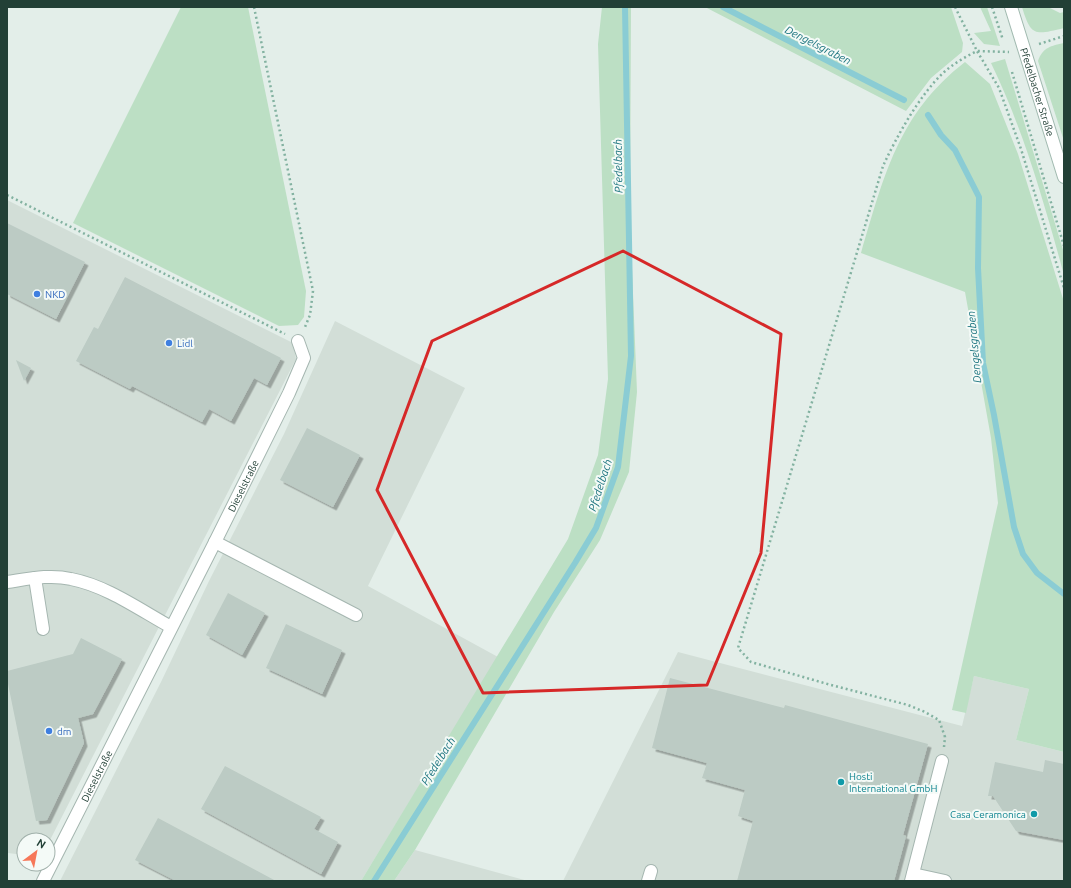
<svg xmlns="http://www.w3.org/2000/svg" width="1071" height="888" viewBox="0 0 1071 888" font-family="Ubuntu,sans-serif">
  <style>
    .built { fill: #d2ded7 }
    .green { fill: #bcdfc4 }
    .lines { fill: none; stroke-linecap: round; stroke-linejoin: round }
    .stream { stroke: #8accd4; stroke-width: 6 }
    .building { fill: #bccbc4; filter: url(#shadow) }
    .lane-casing { stroke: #a5b6b0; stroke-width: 14 }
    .street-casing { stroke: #a5b6b0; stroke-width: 14 }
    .secondary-casing { stroke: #a1bab0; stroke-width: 14 }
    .path { stroke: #83b2a1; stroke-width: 2.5; stroke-dasharray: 2 3; stroke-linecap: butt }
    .lane { stroke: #fff; stroke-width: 12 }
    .street { stroke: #fff; stroke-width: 12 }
    .secondary { stroke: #fff; stroke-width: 12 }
    .marked { fill: none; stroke: #d62828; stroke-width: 3; stroke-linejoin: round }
    .shop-dot { fill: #3f7fe0; stroke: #f4faf7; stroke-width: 1.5 }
    .culture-dot { fill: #0f9aa8; stroke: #f4faf7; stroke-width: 1.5 }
    .labels { text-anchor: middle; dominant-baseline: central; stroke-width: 4; stroke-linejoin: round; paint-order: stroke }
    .street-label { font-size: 10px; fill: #224036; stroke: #f4faf7 }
    .shop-label { font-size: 10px; fill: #366cbe; stroke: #f4faf7; text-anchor: start }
    .culture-label { font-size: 10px; fill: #0d838f; stroke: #f4faf7; text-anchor: start }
    .water-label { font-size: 11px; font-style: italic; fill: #1a737e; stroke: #f4faf7 }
  </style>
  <defs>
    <filter id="shadow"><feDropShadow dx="3.5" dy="3.5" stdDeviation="0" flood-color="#0004"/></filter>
  </defs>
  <rect width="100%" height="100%" fill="#e3eee9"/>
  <g class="built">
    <path d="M7 200 293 343 296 359 48 844V840H24V855L8 853 7 846Z"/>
    <path d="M335 321 465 388 368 586 498 657 361 881H60L161 682 209 581 284 434Z"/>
    <path d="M678 652 962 726 974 676 1029 689 1016 740 1064 752V881H563Z"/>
    <path d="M415 850 528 881H394Z"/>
  </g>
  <g class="green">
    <path d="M181 7H248L306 291 304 317 298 325 279 326 73 223Z"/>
    <path d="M602 7H631L630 219 637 392 629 472 600 540 554 612 415 850 394 881H361L568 539 598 455 608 379 598 44Z"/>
    <path d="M705 7H951L963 43 962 52 931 78 906 111Z"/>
    <path d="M980 7H987L1000 46 984 44 974 33 991 31Z"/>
    <path d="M1022 7H1048L1060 13 1064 12V28C1035 35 1031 37 1022 7Z"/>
    <path d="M1064 43V141L1038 61C1043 47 1051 46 1064 43Z"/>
    <path d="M1005 59 1064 253V275C1044 203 1024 131 991 63Z"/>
    <path d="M965 62 990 84 1018 154 1064 302V752L1016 740 1029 689 974 676 966 713 952 710 998 503 991 438 965 292 861 253C884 176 898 114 965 62Z"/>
  </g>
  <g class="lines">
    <g class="stream">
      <path d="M723 7 904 100"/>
      <path d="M928 115 941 135 955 150 979 197 978 268 983 363 994 415 1014 527 1023 554 1037 573 1064 594"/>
      <path d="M374 881 575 563 596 528 618 467 631 356 625 7"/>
    </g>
  </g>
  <g class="building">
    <path d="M7 223 85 262 56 319 7 294Z"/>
    <path d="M125 277 281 358 267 385 254 378 231 421 209 409 202 422 132 386 130 389 76 361 94 327 98 329Z"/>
    <path d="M16 360 31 368 24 381Z"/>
    <path d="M307 428 360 455 333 507 280 480Z"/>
    <path d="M228 593 265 613 242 655 206 635Z"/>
    <path d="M286 624 342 650 322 694 266 668Z"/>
    <path d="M81 638 122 659 93 714 78 718 84 743 47 820 36 821 7 679V671L73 654Z"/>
    <path d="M670 678 784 708 785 705 928 744 903 835 906 836 894 881H737L753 821 738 816 745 790 702 778 707 763 652 748Z"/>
    <path d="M1045 760 1064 764V840L1016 831 993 796H988L995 762 1043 772Z"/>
    <path d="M225 766 321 817 314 829 338 842 321 874 201 809Z"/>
    <path d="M158 818 276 881H176L135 860Z"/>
  </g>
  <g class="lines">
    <defs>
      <g id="lane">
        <path d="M215 542 356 615"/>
        <path d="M35 578 43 629"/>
      </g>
      <g id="street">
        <path d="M7 582C28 579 50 574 71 579 107 586 140 610 171 627"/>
        <path d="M913 874 945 881"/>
        <path id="s1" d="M43 881 215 542 289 393 304 358 298 341"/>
        <path d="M648 881 651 871"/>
        <path d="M911 881 942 761"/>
      </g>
      <g id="secondary">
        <path id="s2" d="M1011 7 1064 177"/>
      </g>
    </defs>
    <use href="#lane" class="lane-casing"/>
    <use href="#street" class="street-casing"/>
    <use href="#secondary" class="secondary-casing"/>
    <g class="path">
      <path d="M254 7 313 291 310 315 305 327"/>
      <path d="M955 7 977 51 1009 52"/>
      <path d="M992 7 1003 40"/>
      <path d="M1039 44 1064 36"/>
      <path d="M1012 72 1064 246"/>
      <path d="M7 195 285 334"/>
      <path d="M944 747 945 737 939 720 925 712 908 705 831 685 751 662 738 648 883 166C897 136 919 96 943 73 953 64 965 57 977 51L999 88 1021 149 1064 288"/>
    </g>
    <use href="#lane" class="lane"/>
    <use href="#street" class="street"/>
    <use href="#secondary" class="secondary"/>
  </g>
  <path class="marked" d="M623 251 781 334 761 553 707 685 483 693 377 490 432 341Z"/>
  <g class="shop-dot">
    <circle cx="37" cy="294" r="4"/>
    <circle cx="169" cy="343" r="4"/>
    <circle cx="49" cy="731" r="4"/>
  </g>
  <g class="culture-dot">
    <circle cx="841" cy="782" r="4"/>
    <circle cx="1034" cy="814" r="4"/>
  </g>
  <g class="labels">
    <g class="street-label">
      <text stroke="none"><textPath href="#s2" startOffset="89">Pfedelbacher Straße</textPath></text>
      <text stroke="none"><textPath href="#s1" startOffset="443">Dieselstraße</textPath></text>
      <text stroke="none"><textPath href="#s1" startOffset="118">Dieselstraße</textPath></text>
    </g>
    <g class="shop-label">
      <text x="45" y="294">NKD</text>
      <text x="177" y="343">Lidl</text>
      <text x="57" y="731">dm</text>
    </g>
    <g class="culture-label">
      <text x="849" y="776">Hosti<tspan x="849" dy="12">International GmbH</tspan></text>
      <text x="1026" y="814" text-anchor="end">Casa Ceramonica</text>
    </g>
    <g class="water-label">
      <text transform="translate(818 45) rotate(27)">Dengelsgraben</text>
      <text transform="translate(618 166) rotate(-91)">Pfedelbach</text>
      <text transform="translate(974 347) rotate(-95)">Dengelsgraben</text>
      <text transform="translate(600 485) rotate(-72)">Pfedelbach</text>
      <text transform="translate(438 761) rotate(-58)">Pfedelbach</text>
    </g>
  </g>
  <rect width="1071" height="888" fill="none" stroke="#224036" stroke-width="16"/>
  <g transform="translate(36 852) rotate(32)"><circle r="19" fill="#f4faf7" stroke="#a0b0aa"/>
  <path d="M0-3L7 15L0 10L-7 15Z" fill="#f67759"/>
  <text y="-6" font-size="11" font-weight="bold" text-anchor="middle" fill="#224036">N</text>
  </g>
</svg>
